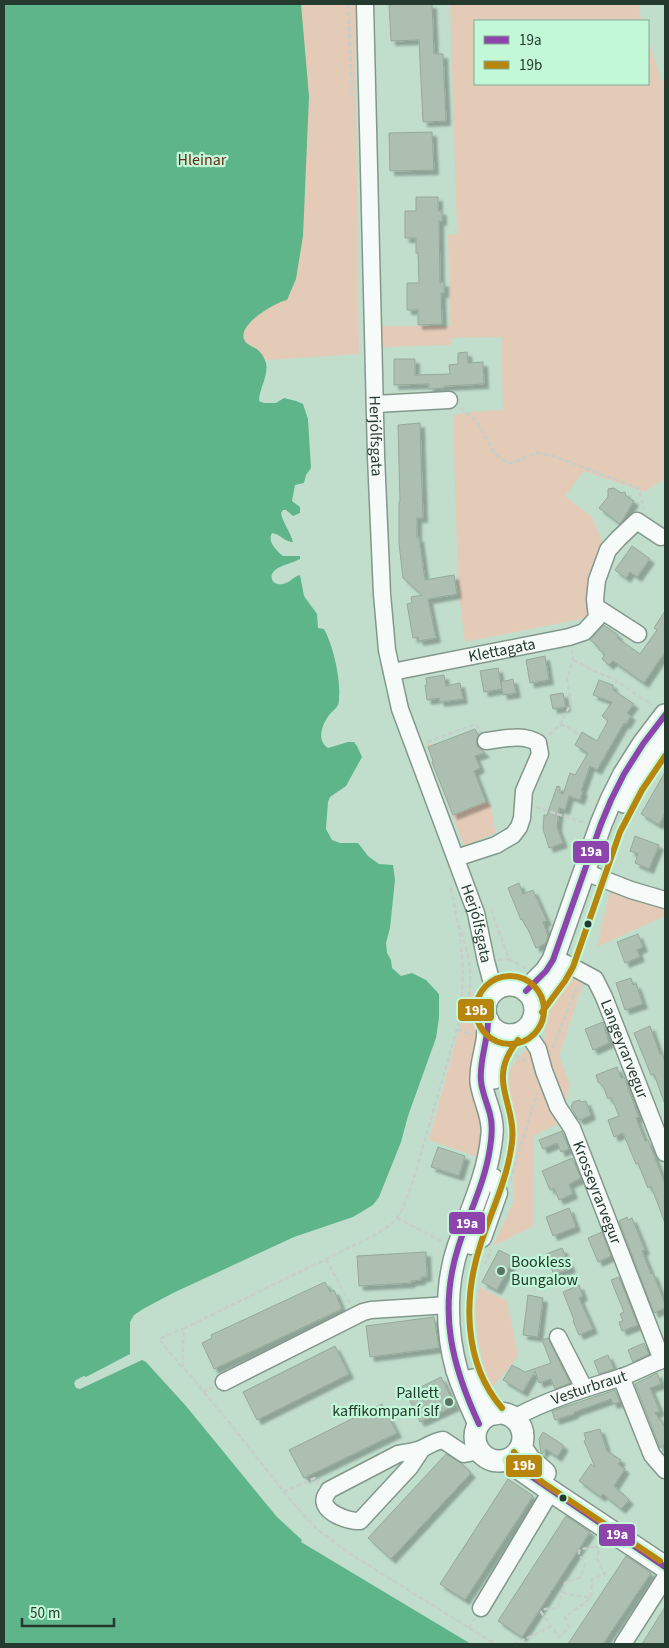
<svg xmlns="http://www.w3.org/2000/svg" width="669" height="1648" viewBox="0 0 669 1648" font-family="'Source Sans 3',sans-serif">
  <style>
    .green { fill: #e3cbb8 }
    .water { fill: #5eb58a }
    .building { fill: #acbfb0; stroke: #96a999; filter: url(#shadow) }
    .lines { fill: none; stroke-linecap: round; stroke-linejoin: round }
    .minor-casing { stroke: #82988c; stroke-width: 19 }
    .major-casing { stroke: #82988c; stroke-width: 24 }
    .path { stroke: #c6cfca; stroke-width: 2.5; stroke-dasharray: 5 2.5; stroke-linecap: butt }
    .minor { stroke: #f6faf8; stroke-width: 16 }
    .major { stroke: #f6faf8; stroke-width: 21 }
    .bus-1-casing { stroke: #c2f7d7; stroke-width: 10 }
    .bus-2-casing { stroke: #c2f7d7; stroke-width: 10 }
    .bus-1 { stroke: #8e44ad; stroke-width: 6 }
    .bus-2 { stroke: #b8860e; stroke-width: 6 }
    .bus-dot { fill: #253a2e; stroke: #c2f7d7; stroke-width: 2 }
    .poi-dot { fill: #5c7366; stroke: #c2f7d7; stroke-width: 2 }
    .labels { text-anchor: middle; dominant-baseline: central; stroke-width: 4.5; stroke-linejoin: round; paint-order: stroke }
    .park-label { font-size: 16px; fill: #692b16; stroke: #c2f7d7 }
    .street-label { font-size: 16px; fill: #253a2e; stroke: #c2f7d7 }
    .poi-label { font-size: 16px; fill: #253a2e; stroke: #c2f7d7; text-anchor: start }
    .line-badge { stroke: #c2f7d7; stroke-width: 2 }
    .badge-label { font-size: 14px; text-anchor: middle; font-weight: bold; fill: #fff }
  </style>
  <defs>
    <filter id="shadow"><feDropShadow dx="4.5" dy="4.5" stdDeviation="1" flood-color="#0004"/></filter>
  </defs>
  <rect width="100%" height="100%" fill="#c1decd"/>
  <g class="green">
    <path d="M4 4H355L359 354 114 370Z"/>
    <path d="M450 4H639L640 15 642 21H475V84H648V38L661 79 665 83V479L644 492 584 471 565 496 592 517 604 546 590 570 587 619H581L465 642 458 585 453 415 468 412 503 410 501 337 451 338 452 345 388 347 381 349 380 326H450L448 235 457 234Z"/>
    <path d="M475 729 485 753 475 757 480 768 474 771 486 802 492 806 493 821 496 833 464 846 432 762 433 761 427 745 432 743 434 745Z"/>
    <path d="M611 886 665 906V916L597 947Z"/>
    <path d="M575 974 585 977 559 1056 570 1085 560 1123 533 1136 534 1226 493 1246 513 1203 516 1131 508 1089 509 1072 518 1057 532 1045 545 1038C542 1008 558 996 575 974Z"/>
    <path d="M470 989 479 1008 483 1159 429 1140Z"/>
    <path d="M480 1287 507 1301 518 1356 489 1392 478 1339 475 1306Z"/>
  </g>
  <path class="water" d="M4 4H301L309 96 303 236 296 279 287 300C276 302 238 324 244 339 248 349 260 344 266 363 269 375 259 389 259 401L264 403H276L284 398 296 401 303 404 308 419 311 468 306 475 304 483 295 485 292 501 300 507V513L293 516 286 510H283L281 513C283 523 290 531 293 542 285 542 280 534 272 533 267 541 276 550 283 556H300V559C293 563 285 564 278 568 267 574 271 586 283 584 290 583 294 576 300 575L304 596 317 614 318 628 324 629C333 645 341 679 339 698 339 700 339 703 338 705 336 709 332 711 330 714 322 724 316 740 328 748L348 742H354L357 746 362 757 346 786 330 797 328 802 326 829 332 840 340 843H358L368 856 379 864 393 865 395 880 390 928 386 943 387 953 391 960 392 968 401 976 412 973 426 980 439 994V1018L436 1038 408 1116 401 1142 379 1197 373 1205 353 1217 294 1237 173 1293 143 1309 134 1315 130 1322V1354L86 1377 84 1376 76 1380 74 1383 76 1388 80 1389 142 1360 146 1362 186 1406 277 1517 302 1540 301 1542 471 1644H4Z"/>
  <g class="building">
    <path d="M389 4H432L434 54H443L446 121 423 122 419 40 391 41Z"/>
    <path d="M432 132 434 170 390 171 389 133Z"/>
    <path d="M416 197H438V211H442V221H439L440 283 444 282V293H441L442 324 418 325V310H407V283H419L418 253H416V238H405V211H416Z"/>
    <path d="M467 352 468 363 483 362 484 384 444 386V388L429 389V384L394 385V359H415V375L450 374 449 365 458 364V353Z"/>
    <path d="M420 423 423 518H417V538L419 537 425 580 454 575 457 594 428 599 436 638 419 641 418 637 413 638 407 604 412 603 411 597 422 595 403 578 399 544V502H400L398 425Z"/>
    <path d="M614 488 621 493 625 492 626 496 634 501 620 524 599 508 608 497V489Z"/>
    <path d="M632 546 650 559 637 577 630 572 626 578 615 570Z"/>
    <path d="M665 611V652L644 683 613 661 609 665 602 659 605 654 598 649 599 647 590 640 604 625 618 635 617 638 640 654 657 630 654 628Z"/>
    <path d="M545 656 549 680 530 683 526 660Z"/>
    <path d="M498 668 502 689 484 692 480 671Z"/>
    <path d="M444 675 446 686 460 683 463 699 440 702 439 698 427 700 425 685H427L426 678Z"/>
    <path d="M513 679 516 693 503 695 501 682Z"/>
    <path d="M599 680 613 685V690L634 704 627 713 631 716 626 724 624 723 597 770 590 766 581 791H583L580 800 569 796 565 810 559 808 557 827 563 843 549 848 543 829 544 815H547L557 786 560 787V793L563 794 570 773 575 775 588 753 575 745 582 732 597 741 608 721 602 716 612 702 593 695Z"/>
    <path d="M563 693 566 707 553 709 550 695Z"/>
    <path d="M475 729 478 735 476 743 478 747 485 753 475 756 480 768 474 771 486 802 453 815 432 762 433 761 428 747Z"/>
    <path d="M665 772V813L659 825 641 814Z"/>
    <path d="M635 836 659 845 649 869 635 863 638 854 630 851Z"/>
    <path d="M519 883 523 894 533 890 547 921 543 922 548 936 546 943 536 948 527 927H526L522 919 521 920 508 888Z"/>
    <path d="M638 934 643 947 637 950 640 957 625 963 617 942Z"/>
    <path d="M631 978 633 985 636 984 643 1004 625 1010 616 983Z"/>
    <path d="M603 1022 609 1043 593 1050 585 1029Z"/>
    <path d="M650 1026 660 1054 662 1053 665 1062V1102H664L654 1074 651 1075 634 1033Z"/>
    <path d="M617 1067 621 1078 624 1077 639 1117 636 1118 645 1141 648 1140 665 1184V1223L651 1186 648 1188 638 1163 636 1164 623 1133 614 1137 608 1120 619 1116 611 1097 608 1099 603 1086 598 1082 596 1075Z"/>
    <path d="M580 1100 581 1102 586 1101 591 1115 581 1120 578 1119 571 1107 573 1102Z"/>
    <path d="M562 1131 569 1149 561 1152 557 1143 543 1149 539 1140Z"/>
    <path d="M438 1147 465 1156 459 1176 431 1167Z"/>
    <path d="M572 1158 581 1178 569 1184 573 1194 559 1200 554 1188 550 1190 542 1171Z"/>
    <path d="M569 1208 576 1227 553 1236 546 1217Z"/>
    <path d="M627 1217 628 1220 632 1218 645 1250 642 1251 651 1274 653 1273 665 1304V1308L654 1313 619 1221Z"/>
    <path d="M602 1232 611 1256 598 1262 588 1238Z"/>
    <path d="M562 1248 571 1268 554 1275 546 1254Z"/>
    <path d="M499 1250 514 1258 497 1290 482 1282Z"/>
    <path d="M426 1252 427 1277H421V1280L411 1281V1283L359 1286 357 1256Z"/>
    <path d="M619 1277 638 1325 622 1331 619 1322 623 1321 620 1314 624 1312 611 1280Z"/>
    <path d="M325 1282 330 1292 334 1290 342 1309 214 1369 202 1343 212 1338 211 1335Z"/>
    <path d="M579 1285 583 1296 579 1298 593 1329 579 1335 573 1321 574 1320 563 1292Z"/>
    <path d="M528 1295 543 1298 538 1337 523 1335Z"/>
    <path d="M434 1317 439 1348 370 1357 366 1326Z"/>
    <path d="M548 1338 570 1383 555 1389 551 1379 539 1383 535 1371 523 1392 503 1380 512 1365 525 1372 551 1363 542 1340Z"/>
    <path d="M644 1343 649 1354 633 1362 628 1350Z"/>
    <path d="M335 1346 349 1374 257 1420 243 1392Z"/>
    <path d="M608 1355 614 1369 599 1374 594 1361Z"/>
    <path d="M657 1373 661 1384 650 1388 660 1411 655 1413 665 1427V1444L660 1448 635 1384Z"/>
    <path d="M441 1377 455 1406 420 1422 407 1394Z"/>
    <path d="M615 1390 620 1402 613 1404 611 1399 574 1412V1414L555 1420 552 1411Z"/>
    <path d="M382 1404 397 1433 304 1478 289 1450Z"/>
    <path d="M600 1429 607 1451 621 1460 618 1464 625 1469 614 1486 629 1500 621 1509 603 1494 601 1497 579 1481 591 1464 595 1467 584 1441 586 1440 584 1433Z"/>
    <path d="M543 1432 563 1445V1448L557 1457 546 1449 542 1454 541 1453 539 1439Z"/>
    <path d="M446 1454 461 1463 471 1473 391 1559 368 1538Z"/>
    <path d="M508 1479 533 1496 465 1600 440 1584Z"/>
    <path d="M566 1516 590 1532 522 1637 498 1621Z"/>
    <path d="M626 1556 651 1573 603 1644H568Z"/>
    <path d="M665 1607V1644H642Z"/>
  </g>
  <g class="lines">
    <defs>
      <g id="minor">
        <path id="s1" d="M365 4 376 456 382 594 387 650 400 709 476 913 486 961 494 991"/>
        <path d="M375 404 449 400"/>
        <path d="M596 607 638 634"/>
        <path id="s2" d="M392 672 569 637 584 632 597 618 595 599 597 580 608 550 619 538 637 521 661 537"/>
        <path d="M456 858 496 845 513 835 519 827 522 818 524 791 540 754 538 743C523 733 503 739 486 741"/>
        <path d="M585 872 631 890 665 900"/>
        <path id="s3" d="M565 963 595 979 604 997 665 1153"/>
        <path id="s4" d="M525 1030 538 1049 544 1071 558 1107 572 1128 662 1360"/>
        <path d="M471 1246 483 1238 499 1193 494 1177"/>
        <path d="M558 1337 584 1388"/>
        <path d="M621 1377 652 1455 665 1470"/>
        <path d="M224 1382 363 1312 371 1310 449 1305"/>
        <path id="s5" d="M514 1418C547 1400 583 1389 619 1378 635 1373 649 1364 665 1359"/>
        <path d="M422 1449 410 1467 360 1521C349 1522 320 1512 325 1497 325 1496 329 1491 329 1490L398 1454C406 1452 416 1452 423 1448 430 1445 435 1441 443 1440L464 1454 480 1451"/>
        <path d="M481 1608 551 1491"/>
        <path d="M623 1644 665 1578"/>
      </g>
      <g id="major">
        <path d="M624 802 634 785 665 741"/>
        <circle cx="510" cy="1010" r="25"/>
        <path d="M526 991 546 971 553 960 601 824 611 800 624 774 643 744 665 715"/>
        <path d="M535 1007 561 970"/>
        <path d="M494 1078 498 1054 511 1035"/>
        <path d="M473 1380 483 1400 495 1414"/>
        <circle cx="499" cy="1437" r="24"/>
        <path d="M479 1424C471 1407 463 1389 457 1371 446 1332 445 1285 458 1247 471 1210 489 1173 492 1134 494 1116 483 1099 481 1082 480 1067 485 1054 487 1040 488 1034 488 1027 488 1021"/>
        <path d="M521 1447 529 1459 545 1473"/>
        <path d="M507 1460 551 1491 665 1567"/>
      </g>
    </defs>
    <use href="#minor" class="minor-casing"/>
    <use href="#major" class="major-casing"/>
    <g class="path">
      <path d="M348 4 352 96"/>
      <path d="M460 408 477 421 494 453 507 463H512L536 453 551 455 638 488 644 509"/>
      <path d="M573 660 594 671 612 678 652 705"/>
      <path d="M560 725 566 726 579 735"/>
      <path d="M549 735 560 725 571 703 567 680 573 660 572 650"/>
      <path d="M427 742 476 724 480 731"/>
      <path d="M536 807 585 823"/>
      <path d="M451 888 460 937 463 969 461 1015 413 1181 402 1210 397 1218 391 1225 373 1236 185 1328 183 1339V1367L228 1421 291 1501 318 1530 352 1555 495 1644"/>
      <path d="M491 909 509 959 527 969"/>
      <path d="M459 925C471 960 476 987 461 1021"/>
      <path d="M498 960 509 959"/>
      <path d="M457 1029 472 1035"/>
      <path d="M553 1048 577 986"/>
      <path d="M515 1055 528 1062"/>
      <path d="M510 1181 537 1093"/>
      <path d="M397 1218 443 1242"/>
      <path d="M326 1259 350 1304"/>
      <path d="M477 1259 486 1263 491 1250"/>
      <path d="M182 1367 159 1339 185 1328"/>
      <path d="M203 1392 213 1387"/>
      <path d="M283 1492 315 1478 318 1483"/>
      <path d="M594 1547H597L599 1549 597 1559 605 1574 592 1579 591 1598 565 1617 569 1627 559 1637 541 1612 545 1609 558 1608 565 1583 581 1577 585 1564 579 1554V1551L582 1549Z"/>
      <path d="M562 1593 591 1598"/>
      <path d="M469 1628 474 1619"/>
      <path d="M513 1644 532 1636 551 1626"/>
    </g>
    <use href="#minor" class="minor"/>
    <use href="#major" class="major"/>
    <defs>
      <g id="bus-1">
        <path d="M526 991 546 971 553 960 601 824 611 800 624 774 643 744 665 715"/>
        <path d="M479 1424C452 1366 438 1312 458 1248 468 1215 485 1183 490 1148 492 1136 493 1125 490 1114 487 1103 482 1092 481 1081 479 1061 488 1041 488 1021"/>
        <path d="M507 1460 665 1567"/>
      </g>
      <g id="bus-2">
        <circle cx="510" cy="1010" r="34"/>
        <path d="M542 1012 565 981 573 967 620 832 642 790 665 756"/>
        <path d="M502 1408C463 1363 463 1297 481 1243 491 1212 506 1182 511 1149 513 1139 513 1129 511 1119 508 1102 500 1084 504 1067 506 1057 512 1048 518 1040"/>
        <path d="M514 1452 523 1465 542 1482 660 1561"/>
      </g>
    </defs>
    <use href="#bus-1" class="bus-1-casing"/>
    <use href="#bus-2" class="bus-2-casing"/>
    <use href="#bus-1" class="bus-1"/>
    <use href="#bus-2" class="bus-2"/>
  </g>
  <g class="bus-dot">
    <circle cx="588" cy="924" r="4.5"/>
    <circle cx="563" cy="1498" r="4.5"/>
  </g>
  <g class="poi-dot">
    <circle cx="501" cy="1271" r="5"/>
    <circle cx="449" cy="1402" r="5"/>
  </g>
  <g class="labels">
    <g class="park-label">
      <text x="202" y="160">Hleinar</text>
    </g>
    <g class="street-label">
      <text stroke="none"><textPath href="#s1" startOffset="432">Herjólfsgata</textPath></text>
      <text stroke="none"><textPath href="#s2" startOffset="112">Klettagata</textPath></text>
      <text stroke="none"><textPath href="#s1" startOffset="935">Herjólfsgata</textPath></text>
      <text stroke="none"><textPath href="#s3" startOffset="110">Langeyrarvegur</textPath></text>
      <text stroke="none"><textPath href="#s4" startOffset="179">Krosseyrarvegur</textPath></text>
      <text stroke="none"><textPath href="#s5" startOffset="81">Vesturbraut</textPath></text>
    </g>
    <g class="poi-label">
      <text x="511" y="1262">Bookless<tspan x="511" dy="18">Bungalow</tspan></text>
      <text x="439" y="1393" text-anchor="end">Pallett<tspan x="439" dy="18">kaffikompaní slf</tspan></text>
    </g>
  </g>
  <g class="line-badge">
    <rect x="572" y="840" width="38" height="24" rx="5" fill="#8e44ad"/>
    <rect x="457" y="998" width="38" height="24" rx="5" fill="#b8860e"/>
    <rect x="448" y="1211" width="38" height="24" rx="5" fill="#8e44ad"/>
    <rect x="505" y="1454" width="38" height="24" rx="5" fill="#b8860e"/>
    <rect x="598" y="1523" width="38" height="24" rx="5" fill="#8e44ad"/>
  </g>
  <g class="badge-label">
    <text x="591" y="856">19a</text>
    <text x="476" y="1015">19b</text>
    <text x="467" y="1228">19a</text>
    <text x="524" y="1470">19b</text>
    <text x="617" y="1539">19a</text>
  </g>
  <rect width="669" height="1648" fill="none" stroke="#253a2e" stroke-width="10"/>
  <rect x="474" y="20" width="175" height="65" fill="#c2f7d7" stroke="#83ab93"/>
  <rect x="484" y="36" width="25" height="8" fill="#8e44ad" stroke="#83ab93"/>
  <text x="519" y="45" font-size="15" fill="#253a2e">19a</text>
  <rect x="484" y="61" width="25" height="8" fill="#b8860e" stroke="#83ab93"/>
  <text x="519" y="70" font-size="15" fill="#253a2e">19b</text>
  <path d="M22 1618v8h92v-8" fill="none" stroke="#253a2e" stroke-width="2.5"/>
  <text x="30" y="1618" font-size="15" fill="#253a2e" stroke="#c2f7d7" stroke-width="4" paint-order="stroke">50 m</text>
</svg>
